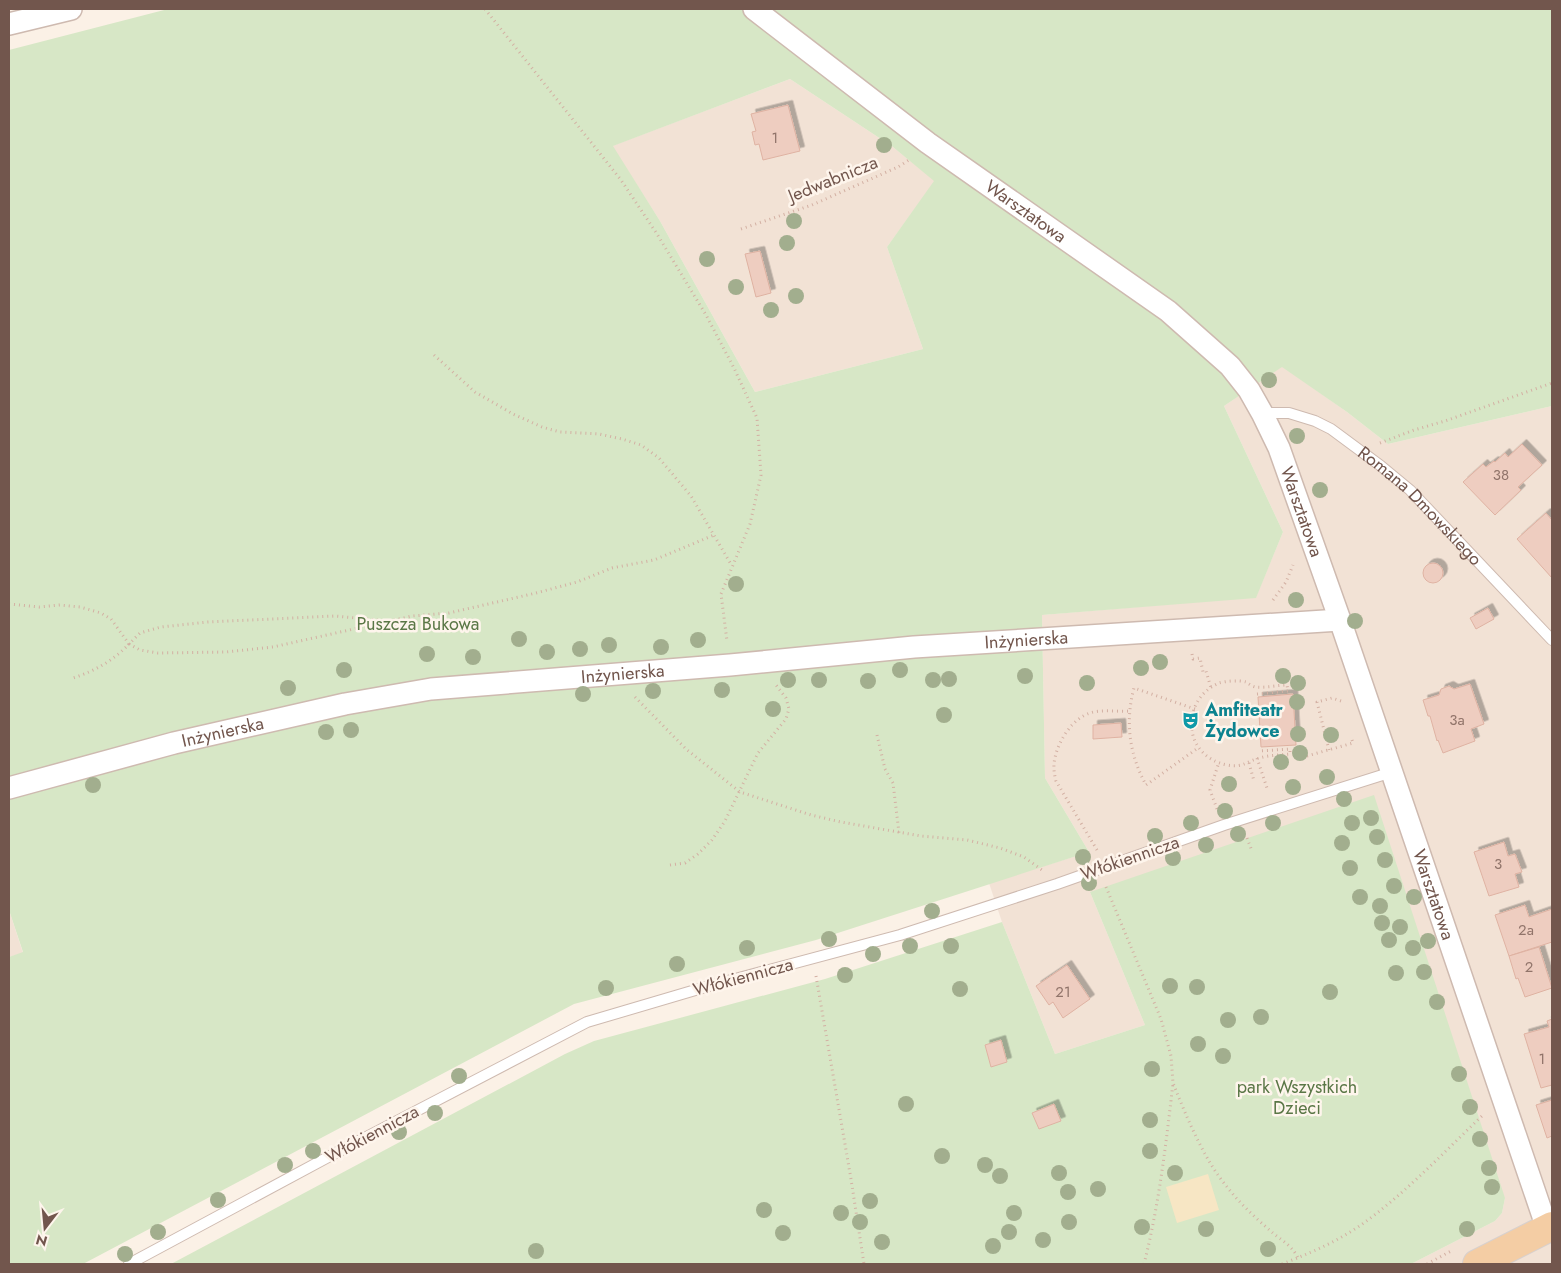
<svg xmlns="http://www.w3.org/2000/svg" width="1561" height="1273" viewBox="0 0 1561 1273" font-family="Jost,sans-serif">
  <style>
    .residential { fill: #f2e2d5 }
    .green { fill: #d7e7c6; fill-rule: evenodd }
    .sand { fill: #f7e6c4 }
    .building { fill: #eecdc0; stroke: #dfb2a2; filter: url(#shadow) }
    .lines { fill: none; stroke-linecap: round; stroke-linejoin: round }
    .lane-casing { stroke: #cebab0; stroke-width: 12 }
    .street-casing { stroke: #cebab0; stroke-width: 24 }
    .primary-casing { stroke: #d8d0cd; stroke-width: 30 }
    .path { stroke: #d3b0a3; stroke-width: 3; stroke-dasharray: 1 4; stroke-linecap: butt }
    .lane { stroke: #fff; stroke-width: 10 }
    .street { stroke: #fff; stroke-width: 21 }
    .primary { stroke: #f4cda4; stroke-width: 28 }
    .tree { fill: #a2ae8e }
    .labels { text-anchor: middle; dominant-baseline: central; stroke-width: 5; stroke-linejoin: round; paint-order: stroke }
    .number-label { font-size: 15px; fill: #91746a }
    .street-label { font-size: 18px; fill: #72564d; stroke: #fef5ec }
    .park-label { font-size: 18px; fill: #5a7746; stroke: #fef5ec }
    .culture-label { font-size: 18px; font-weight: bold; fill: #0d838f; stroke: #fef5ec; text-anchor: start }
  </style>
  <defs>
    <filter id="shadow"><feDropShadow dx="4.5" dy="-4.5" stdDeviation="0" flood-color="#0004"/></filter>
  </defs>
  <rect width="100%" height="100%" fill="#fbf1e6"/>
  <g class="residential">
    <path d="M790 79 893 147 935 181 887 247 923 349 755 392 660 221 612 146Z"/>
    <path d="M1282 366 1347 412 1388 444 1552 406V1264H1411L1495 1221 1502 1213 1505 1198 1090 892 1145 1025 1055 1054 1002 922 989 883 1089 852 1045 778 1042 615 1256 597 1283 532 1224 406Z"/>
    <path d="M9 910 23 953 9 957Z"/>
  </g>
  <g class="green">
    <path d="M168 9H1552V406L1388 444 1347 412 1282 367 1224 406 1283 532 1256 598 1042 615 1045 778 1089 852 816 940 574 1004 83 1264H9V957L23 952 9 910V50ZM790 79 893 147 934 181 887 247 923 349 755 392 660 221 613 146Z"/>
    <path d="M1374 795 1505 1198 1502 1213 1495 1221 1411 1264H171L565 1054 594 1041 825 979 1002 922 1055 1054 1145 1025 1090 892Z"/>
  </g>
  <path class="sand" d="M1208 1174 1219 1210 1177 1223 1166 1187Z"/>
  <g class="building">
    <path d="M788 105 800 151 763 160 759 144 755 145 752 132 756 131 751 114Z"/>
    <path d="M760 251 771 293 756 297 745 254Z"/>
    <path d="M1522 444 1542 465 1518 487 1521 490 1495 515 1463 482 1483 464 1486 467 1494 461 1495 462 1505 453 1508 457Z"/>
    <path d="M1546 513 1552 520V578L1517 539Z"/>
    <circle cx="1433" cy="573" r="10"/>
    <path d="M1488 608 1494 619 1476 629 1470 618Z"/>
    <path d="M1470 684 1484 724 1471 729 1475 741 1443 753 1438 740 1437 741 1430 716H1428L1423 700 1439 695 1441 689 1449 686 1454 689Z"/>
    <path d="M1293 694 1296 745 1261 747 1258 697Z"/>
    <path d="M1121 723 1122 737 1093 739V725Z"/>
    <path d="M1504 842 1508 856 1515 854 1522 872 1515 874 1519 887 1489 896 1474 852Z"/>
    <path d="M1525 905 1529 917 1552 909V942L1509 956 1495 915Z"/>
    <path d="M1539 947 1552 988 1525 997 1518 978 1516 979 1509 956Z"/>
    <path d="M1067 965 1090 999 1063 1018 1053 1002 1049 1005 1036 986Z"/>
    <path d="M1552 1019V1085L1541 1088 1524 1034 1549 1027 1547 1021Z"/>
    <path d="M1001 1040 1007 1062 991 1067 985 1045Z"/>
    <path d="M1552 1100V1136L1547 1138 1536 1105Z"/>
    <path d="M1054 1104 1061 1121 1039 1129 1032 1113Z"/>
  </g>
  <g class="lines">
    <defs>
      <g id="lane">
        <path id="s1" d="M1262 413H1289L1315 421 1331 429 1381 466 1410 490 1552 640"/>
        <path d="M129 1264 330 1156 587 1022 709 986 900 935 1057 884 1224 825 1392 772"/>
      </g>
      <g id="street">
        <path id="s2" d="M754 9 928 143 1168 311 1230 366 1249 390 1262 413 1279 448 1340 620 1547 1228"/>
        <path d="M9 24 71 9"/>
        <path id="s3" d="M9 788 174 743 345 704 431 689 730 665 914 647 1340 620"/>
      </g>
      <path id="primary" d="M1477 1264 1552 1226"/>
    </defs>
    <use href="#lane" class="lane-casing"/>
    <use href="#street" class="street-casing"/>
    <use href="#primary" class="primary-casing"/>
    <g class="path">
      <path d="M485 9 621 180 657 234 706 315 734 368 757 418 761 475 750 524 721 594 727 641"/>
      <path d="M741 229 812 205 898 167 909 160"/>
      <path d="M434 355 475 392 513 414 542 427 560 432 599 434 622 439 641 445 659 458 691 496 732 566"/>
      <path d="M1380 443 1414 430 1445 421 1552 383"/>
      <path d="M1273 600 1286 582 1293 565"/>
      <path d="M9 604 39 607 60 605 80 607 101 613 111 619 129 644C114 660 95 671 73 678"/>
      <path d="M388 621 335 616 208 622 161 627 140 633 129 644 140 650 158 653 226 652 273 647 412 616 449 613 536 593 577 582 612 568 654 560 714 535"/>
      <path d="M1192 654 1193 659 1200 658 1203 672 1206 671 1211 688"/>
      <path d="M1257 694 1288 691 1287 685C1278 685 1266 688 1256 687 1253 687 1249 684 1246 682 1239 680 1226 681 1219 683 1180 700 1182 756 1227 765 1244 768 1246 761 1260 758 1269 755 1280 755 1290 754V749L1260 751"/>
      <path d="M635 697 686 749 740 792 811 815 841 822 921 836 967 840 1000 848 1024 857 1042 870"/>
      <path d="M1195 709 1134 688C1125 721 1129 754 1146 785L1198 748"/>
      <path d="M877 735 885 769 893 783 899 833"/>
      <path d="M1329 750 1327 742 1335 740 1333 732 1325 734 1317 702 1332 698 1341 701"/>
      <path d="M1307 756 1353 743 1352 740"/>
      <path d="M1257 758 1268 791"/>
      <path d="M1249 763 1254 781"/>
      <path d="M1217 809 1210 790 1219 762"/>
      <path d="M1247 838 1252 851"/>
      <path d="M1097 850 1056 781C1054 773 1053 766 1055 758 1058 741 1073 718 1090 713 1102 709 1117 712 1129 711"/>
      <path d="M670 865 685 863 698 854 712 840 725 821 758 753 786 719 789 709 786 698 776 685"/>
      <path d="M1106 887 1161 1019 1171 1056 1173 1083"/>
      <path d="M816 976 851 1179 864 1264"/>
      <path d="M1144 1264C1159 1205 1166 1144 1173 1083 1187 1118 1204 1160 1228 1188 1241 1205 1258 1220 1274 1234 1283 1241 1293 1247 1298 1258"/>
      <path d="M1282 1264C1308 1254 1334 1243 1358 1227 1403 1196 1444 1152 1484 1114"/>
      <path d="M1427 1264 1453 1250"/>
    </g>
    <use href="#lane" class="lane"/>
    <use href="#street" class="street"/>
    <use href="#primary" class="primary"/>
  </g>
  <g class="tree">
    <circle cx="884" cy="145" r="8"/>
    <circle cx="794" cy="221" r="8"/>
    <circle cx="787" cy="243" r="8"/>
    <circle cx="707" cy="259" r="8"/>
    <circle cx="736" cy="287" r="8"/>
    <circle cx="796" cy="296" r="8"/>
    <circle cx="771" cy="310" r="8"/>
    <circle cx="1269" cy="380" r="8"/>
    <circle cx="1297" cy="436" r="8"/>
    <circle cx="1320" cy="490" r="8"/>
    <circle cx="736" cy="584" r="8"/>
    <circle cx="1296" cy="600" r="8"/>
    <circle cx="1355" cy="621" r="8"/>
    <circle cx="519" cy="639" r="8"/>
    <circle cx="698" cy="640" r="8"/>
    <circle cx="609" cy="645" r="8"/>
    <circle cx="661" cy="647" r="8"/>
    <circle cx="580" cy="649" r="8"/>
    <circle cx="547" cy="652" r="8"/>
    <circle cx="427" cy="654" r="8"/>
    <circle cx="473" cy="657" r="8"/>
    <circle cx="1160" cy="662" r="8"/>
    <circle cx="1141" cy="668" r="8"/>
    <circle cx="344" cy="670" r="8"/>
    <circle cx="900" cy="670" r="8"/>
    <circle cx="1025" cy="676" r="8"/>
    <circle cx="1283" cy="676" r="8"/>
    <circle cx="949" cy="679" r="8"/>
    <circle cx="788" cy="680" r="8"/>
    <circle cx="819" cy="680" r="8"/>
    <circle cx="933" cy="680" r="8"/>
    <circle cx="868" cy="681" r="8"/>
    <circle cx="1087" cy="683" r="8"/>
    <circle cx="1298" cy="683" r="8"/>
    <circle cx="288" cy="688" r="8"/>
    <circle cx="722" cy="690" r="8"/>
    <circle cx="653" cy="691" r="8"/>
    <circle cx="583" cy="694" r="8"/>
    <circle cx="1297" cy="702" r="8"/>
    <circle cx="773" cy="709" r="8"/>
    <circle cx="944" cy="715" r="8"/>
    <circle cx="351" cy="730" r="8"/>
    <circle cx="326" cy="732" r="8"/>
    <circle cx="1298" cy="734" r="8"/>
    <circle cx="1331" cy="735" r="8"/>
    <circle cx="1300" cy="753" r="8"/>
    <circle cx="1281" cy="762" r="8"/>
    <circle cx="1327" cy="777" r="8"/>
    <circle cx="1229" cy="784" r="8"/>
    <circle cx="93" cy="785" r="8"/>
    <circle cx="1293" cy="787" r="8"/>
    <circle cx="1344" cy="799" r="8"/>
    <circle cx="1225" cy="811" r="8"/>
    <circle cx="1371" cy="818" r="8"/>
    <circle cx="1191" cy="823" r="8"/>
    <circle cx="1273" cy="823" r="8"/>
    <circle cx="1352" cy="823" r="8"/>
    <circle cx="1238" cy="834" r="8"/>
    <circle cx="1155" cy="836" r="8"/>
    <circle cx="1377" cy="837" r="8"/>
    <circle cx="1342" cy="843" r="8"/>
    <circle cx="1206" cy="845" r="8"/>
    <circle cx="1083" cy="857" r="8"/>
    <circle cx="1173" cy="858" r="8"/>
    <circle cx="1385" cy="860" r="8"/>
    <circle cx="1350" cy="868" r="8"/>
    <circle cx="1089" cy="883" r="8"/>
    <circle cx="1394" cy="886" r="8"/>
    <circle cx="1360" cy="897" r="8"/>
    <circle cx="1414" cy="897" r="8"/>
    <circle cx="1380" cy="906" r="8"/>
    <circle cx="932" cy="911" r="8"/>
    <circle cx="1382" cy="923" r="8"/>
    <circle cx="1400" cy="927" r="8"/>
    <circle cx="829" cy="939" r="8"/>
    <circle cx="1389" cy="940" r="8"/>
    <circle cx="1428" cy="941" r="8"/>
    <circle cx="910" cy="946" r="8"/>
    <circle cx="951" cy="946" r="8"/>
    <circle cx="747" cy="948" r="8"/>
    <circle cx="1413" cy="948" r="8"/>
    <circle cx="873" cy="954" r="8"/>
    <circle cx="677" cy="964" r="8"/>
    <circle cx="1424" cy="972" r="8"/>
    <circle cx="1396" cy="973" r="8"/>
    <circle cx="845" cy="975" r="8"/>
    <circle cx="1170" cy="986" r="8"/>
    <circle cx="1197" cy="987" r="8"/>
    <circle cx="606" cy="988" r="8"/>
    <circle cx="960" cy="989" r="8"/>
    <circle cx="1330" cy="992" r="8"/>
    <circle cx="1437" cy="1002" r="8"/>
    <circle cx="1261" cy="1017" r="8"/>
    <circle cx="1228" cy="1020" r="8"/>
    <circle cx="1198" cy="1044" r="8"/>
    <circle cx="1223" cy="1056" r="8"/>
    <circle cx="1152" cy="1069" r="8"/>
    <circle cx="1459" cy="1074" r="8"/>
    <circle cx="459" cy="1076" r="8"/>
    <circle cx="906" cy="1104" r="8"/>
    <circle cx="1470" cy="1107" r="8"/>
    <circle cx="435" cy="1113" r="8"/>
    <circle cx="1150" cy="1120" r="8"/>
    <circle cx="399" cy="1132" r="8"/>
    <circle cx="1480" cy="1139" r="8"/>
    <circle cx="313" cy="1151" r="8"/>
    <circle cx="1150" cy="1151" r="8"/>
    <circle cx="942" cy="1156" r="8"/>
    <circle cx="285" cy="1165" r="8"/>
    <circle cx="985" cy="1165" r="8"/>
    <circle cx="1489" cy="1168" r="8"/>
    <circle cx="1059" cy="1173" r="8"/>
    <circle cx="1175" cy="1173" r="8"/>
    <circle cx="1000" cy="1176" r="8"/>
    <circle cx="1492" cy="1187" r="8"/>
    <circle cx="1098" cy="1189" r="8"/>
    <circle cx="1068" cy="1192" r="8"/>
    <circle cx="218" cy="1200" r="8"/>
    <circle cx="870" cy="1201" r="8"/>
    <circle cx="764" cy="1210" r="8"/>
    <circle cx="841" cy="1213" r="8"/>
    <circle cx="1014" cy="1213" r="8"/>
    <circle cx="860" cy="1222" r="8"/>
    <circle cx="1069" cy="1222" r="8"/>
    <circle cx="1142" cy="1227" r="8"/>
    <circle cx="1206" cy="1229" r="8"/>
    <circle cx="1467" cy="1229" r="8"/>
    <circle cx="158" cy="1232" r="8"/>
    <circle cx="1009" cy="1232" r="8"/>
    <circle cx="783" cy="1233" r="8"/>
    <circle cx="1043" cy="1240" r="8"/>
    <circle cx="882" cy="1242" r="8"/>
    <circle cx="993" cy="1246" r="8"/>
    <circle cx="1268" cy="1249" r="8"/>
    <circle cx="536" cy="1251" r="8"/>
    <circle cx="125" cy="1254" r="8"/>
  </g>
  <defs>
    <symbol id="theatre-bare" viewBox="-9 -9 18 18"><path d="M-5-5.5Q0-4 5-5.5V0Q5 5 0 6Q-5 5-5 0ZM-3.3-2.5H-1v1.5H-3.3ZM1-2.5H3.3v1.5H1ZM-2.8 1Q0 5.5 2.8 1Z" fill="#0f9aa8" stroke="#fef5ec" stroke-width="2.5" paint-order="stroke"/></symbol>
  </defs>
  <g fill-rule="evenodd">
    <use href="#theatre-bare" x="1178" y="708" width="25" height="25"/>
  </g>
  <g class="labels">
    <g class="number-label">
      <text x="775" y="138">1</text>
      <text x="1501" y="475">38</text>
      <text x="1457" y="720">3a</text>
      <text x="1498" y="864">3</text>
      <text x="1526" y="930">2a</text>
      <text x="1529" y="967">2</text>
      <text x="1063" y="992">21</text>
      <text x="1542" y="1059">1</text>
    </g>
    <g class="street-label">
      <text transform="translate(833 179) rotate(-22)">Jedwabnicza</text>
      <text stroke="none"><textPath href="#s2" startOffset="339">Warsztatowa</textPath></text>
      <text stroke="none"><textPath href="#s1" startOffset="190">Romana Dmowskiego</textPath></text>
      <text stroke="none"><textPath href="#s2" startOffset="759">Warsztatowa</textPath></text>
      <text stroke="none"><textPath href="#s3" startOffset="1031">Inżynierska</textPath></text>
      <text stroke="none"><textPath href="#s3" startOffset="626">Inżynierska</textPath></text>
      <text stroke="none"><textPath href="#s3" startOffset="221">Inżynierska</textPath></text>
      <text transform="translate(1130 858) rotate(-19)">Włókiennicza</text>
      <text stroke="none"><textPath href="#s2" startOffset="1164">Warsztatowa</textPath></text>
      <text transform="translate(743 977) rotate(-15)">Włókiennicza</text>
      <text transform="translate(372 1134) rotate(-28)">Włókiennicza</text>
    </g>
    <g class="park-label">
      <text x="418" y="624">Puszcza Bukowa</text>
      <text x="1297" y="1087">park Wszystkich<tspan x="1297" dy="21">Dzieci</tspan></text>
    </g>
    <g class="culture-label">
      <text x="1205" y="710">Amfiteatr<tspan x="1205" dy="21">Żydowce</tspan></text>
    </g>
  </g>
  <rect width="1561" height="1273" fill="none" stroke="#72564d" stroke-width="20"/>
  <g transform="translate(45 1228) rotate(196)" stroke="#fef5ec" stroke-width="4" paint-order="stroke">
  <path d="M0-4L9 19L0 12L-9 19Z" fill="#72564d"/>
  <text y="-8" font-size="14" font-weight="bold" text-anchor="middle" fill="#72564d">N</text>
  </g>
</svg>
